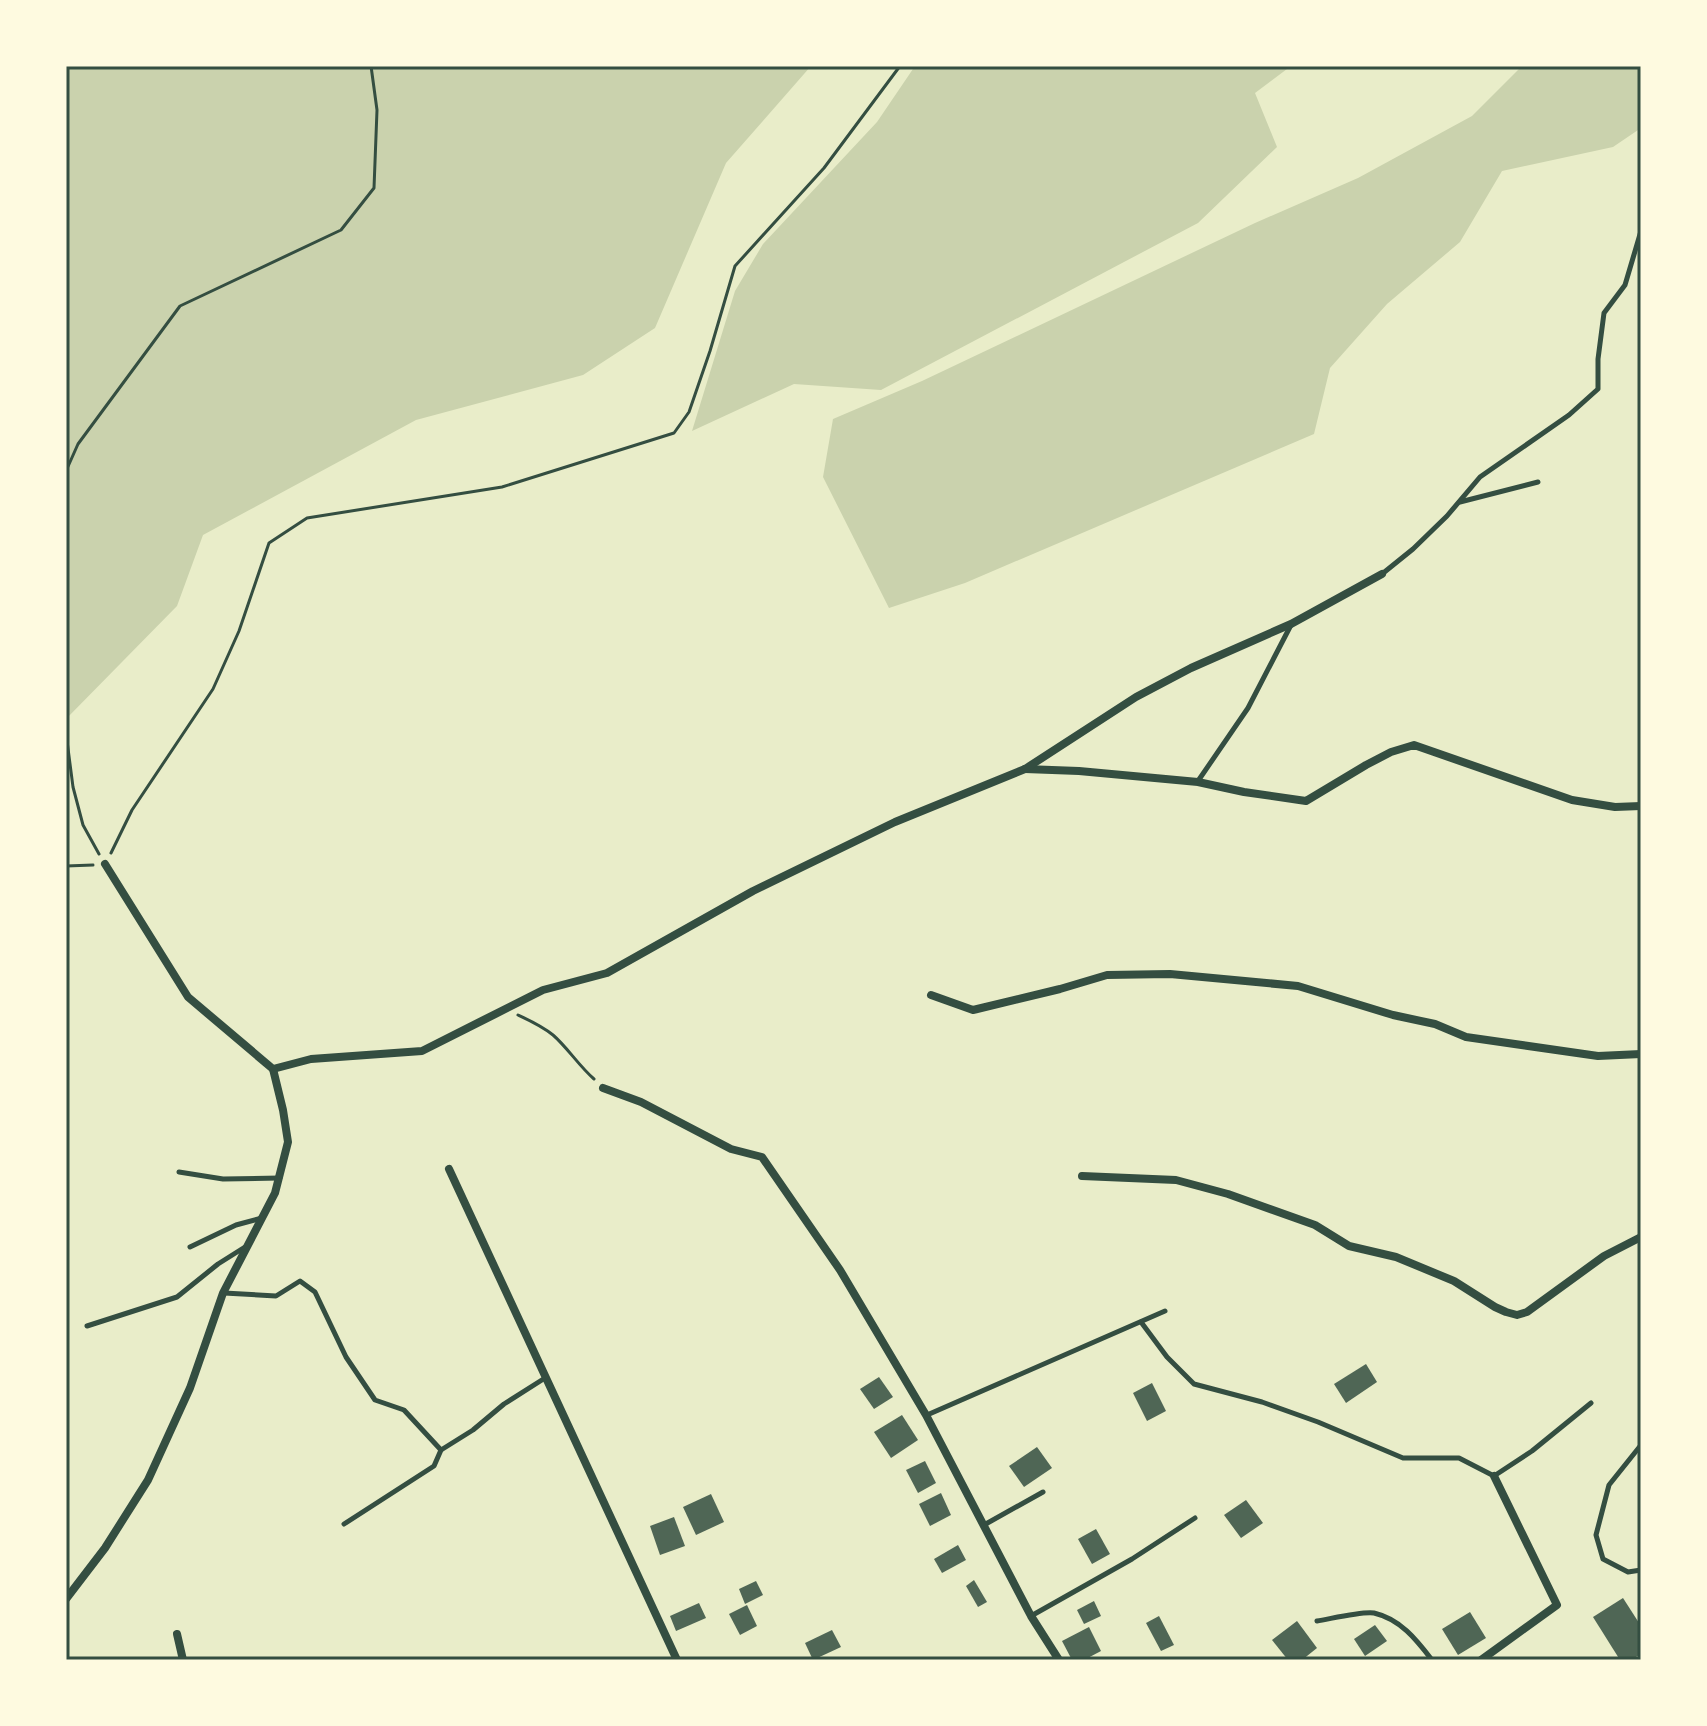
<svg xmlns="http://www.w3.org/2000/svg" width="1707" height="1726" viewBox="0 0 1707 1726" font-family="'Fira Sans',sans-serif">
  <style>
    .green { fill: #cad2ad }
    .building { fill: #4f6655 }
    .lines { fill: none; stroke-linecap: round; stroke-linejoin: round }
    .path { stroke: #344e41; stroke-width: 3 }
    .service { stroke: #344e41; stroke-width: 5 }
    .minor { stroke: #344e41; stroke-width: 8 }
    .neatline { fill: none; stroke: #344e41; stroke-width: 3 }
  </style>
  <rect width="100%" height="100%" fill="#e9edc9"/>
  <g class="green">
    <path d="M66 66H811L726 163 655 328 583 375 416 420 203 535 177 606 66 719Z"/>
    <path d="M915 66H1291L1255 93 1277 147 1198 223 881 390 794 384 692 431 735 291 763 244 877 122Z"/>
    <path d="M1522 66H1641V128L1613 147 1502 171 1460 242 1387 304 1330 368 1314 434 965 583 889 608 823 477 833 419 922 381 1255 223 1358 178 1472 116Z"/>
  </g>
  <g class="building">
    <path d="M1366 1364 1377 1382 1346 1403 1334 1384Z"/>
    <path d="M879 1377 893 1397 874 1409 860 1389Z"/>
    <path d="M1152 1383 1166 1411 1147 1421 1133 1393Z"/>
    <path d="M902 1415 918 1440 891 1458 874 1432Z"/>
    <path d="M1037 1447 1052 1468 1024 1487 1009 1466Z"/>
    <path d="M925 1461 936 1483 918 1493 906 1470Z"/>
    <path d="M941 1493 951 1515 930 1526 919 1504Z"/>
    <path d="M711 1494 724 1522 696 1535 683 1507Z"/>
    <path d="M1246 1500 1263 1523 1241 1538 1224 1515Z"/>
    <path d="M674 1517 685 1546 660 1555 650 1526Z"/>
    <path d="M1096 1529 1110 1554 1092 1564 1078 1539Z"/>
    <path d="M958 1545 966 1560 942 1573 934 1559Z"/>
    <path d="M974 1580 987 1602 978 1607 966 1586Z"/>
    <path d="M756 1581 763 1595 745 1604 739 1589Z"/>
    <path d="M1623 1598 1641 1626V1654L1631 1660H1620L1593 1617Z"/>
    <path d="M1094 1601 1101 1616 1084 1624 1077 1610Z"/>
    <path d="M699 1603 706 1618 676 1631 670 1616Z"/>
    <path d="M747 1605 757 1626 740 1635 729 1614Z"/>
    <path d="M1470 1612 1486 1638 1458 1655 1442 1629Z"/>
    <path d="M1159 1616 1174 1645 1161 1651 1146 1623Z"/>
    <path d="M1297 1621 1317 1648 1302 1660H1288L1272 1640Z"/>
    <path d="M1375 1625 1387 1641 1365 1656 1354 1639Z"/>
    <path d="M1089 1627 1101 1651 1084 1660H1072L1062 1641Z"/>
    <path d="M832 1630 841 1647 813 1660 805 1643Z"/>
  </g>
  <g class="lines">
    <g class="path">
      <path d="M66 471 78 444 180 306 341 230 374 188 377 110 371 66"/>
      <path d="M66 733 73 787 83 825 99 854"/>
      <path d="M111 853 132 810 213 689 239 631 269 543 307 518 502 487 674 433 689 412 710 351 735 266 824 168 900 66"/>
      <path d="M66 866 93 865"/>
      <path d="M518 1015C531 1021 542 1026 553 1035 567 1047 579 1066 594 1079"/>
    </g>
    <g class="service">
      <path d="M1460 502 1538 482"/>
      <path d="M1382 574 1413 549 1447 516 1480 477 1569 415 1598 389V359L1604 313 1625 285 1641 231"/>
      <path d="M1198 781 1248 708 1291 625"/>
      <path d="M179 1172 223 1179 280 1178"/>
      <path d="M190 1247 236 1225 262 1218"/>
      <path d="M224 1293 276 1296 300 1281 315 1292 346 1357 375 1400 404 1410 441 1450"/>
      <path d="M1141 1322 1167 1357 1194 1384 1262 1402 1318 1422 1403 1458H1459L1494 1476 1532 1451 1591 1403"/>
      <path d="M87 1326 177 1297 218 1264 245 1247"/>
      <path d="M927 1415 1165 1311"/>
      <path d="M1641 1445 1609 1485 1596 1535 1603 1559 1628 1572 1641 1570"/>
      <path d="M344 1524 434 1466 441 1450 473 1430 504 1404 545 1378"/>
      <path d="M984 1525 1043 1492"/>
      <path d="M1031 1616 1132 1559 1195 1518"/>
      <path d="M1317 1621C1330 1619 1362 1611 1374 1613 1400 1619 1416 1639 1432 1660"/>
    </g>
    <g class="minor">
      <path d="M1025 769 1079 771 1198 782 1244 792 1306 801 1366 765 1391 752 1414 745 1572 800 1615 807 1641 806"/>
      <path d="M105 864 188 997 273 1069 311 1059 422 1051 543 990 607 973 753 891 895 822 1025 769 1136 697 1191 668 1291 624 1382 574"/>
      <path d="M931 995 973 1010 1060 989 1107 975 1170 974 1298 986 1393 1015 1435 1024 1466 1037 1598 1056 1641 1054"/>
      <path d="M603 1088 641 1102 731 1149 762 1157 840 1270 926 1415 1031 1616 1059 1660"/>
      <path d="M449 1169 677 1660"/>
      <path d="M1082 1176 1176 1180 1228 1194 1315 1225 1349 1246 1396 1257 1454 1281 1495 1307 1506 1312 1517 1315 1527 1312 1604 1256 1641 1237"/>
      <path d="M66 1599 105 1548 148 1480 190 1388 223 1293 275 1193 288 1142 283 1110 273 1069"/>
      <path d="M177 1634 183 1660"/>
      <path d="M1481 1660 1557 1605 1494 1476"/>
    </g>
  </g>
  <rect width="1707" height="1726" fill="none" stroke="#fefae0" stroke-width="136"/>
  <rect x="68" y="68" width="1571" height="1590" class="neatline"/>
</svg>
